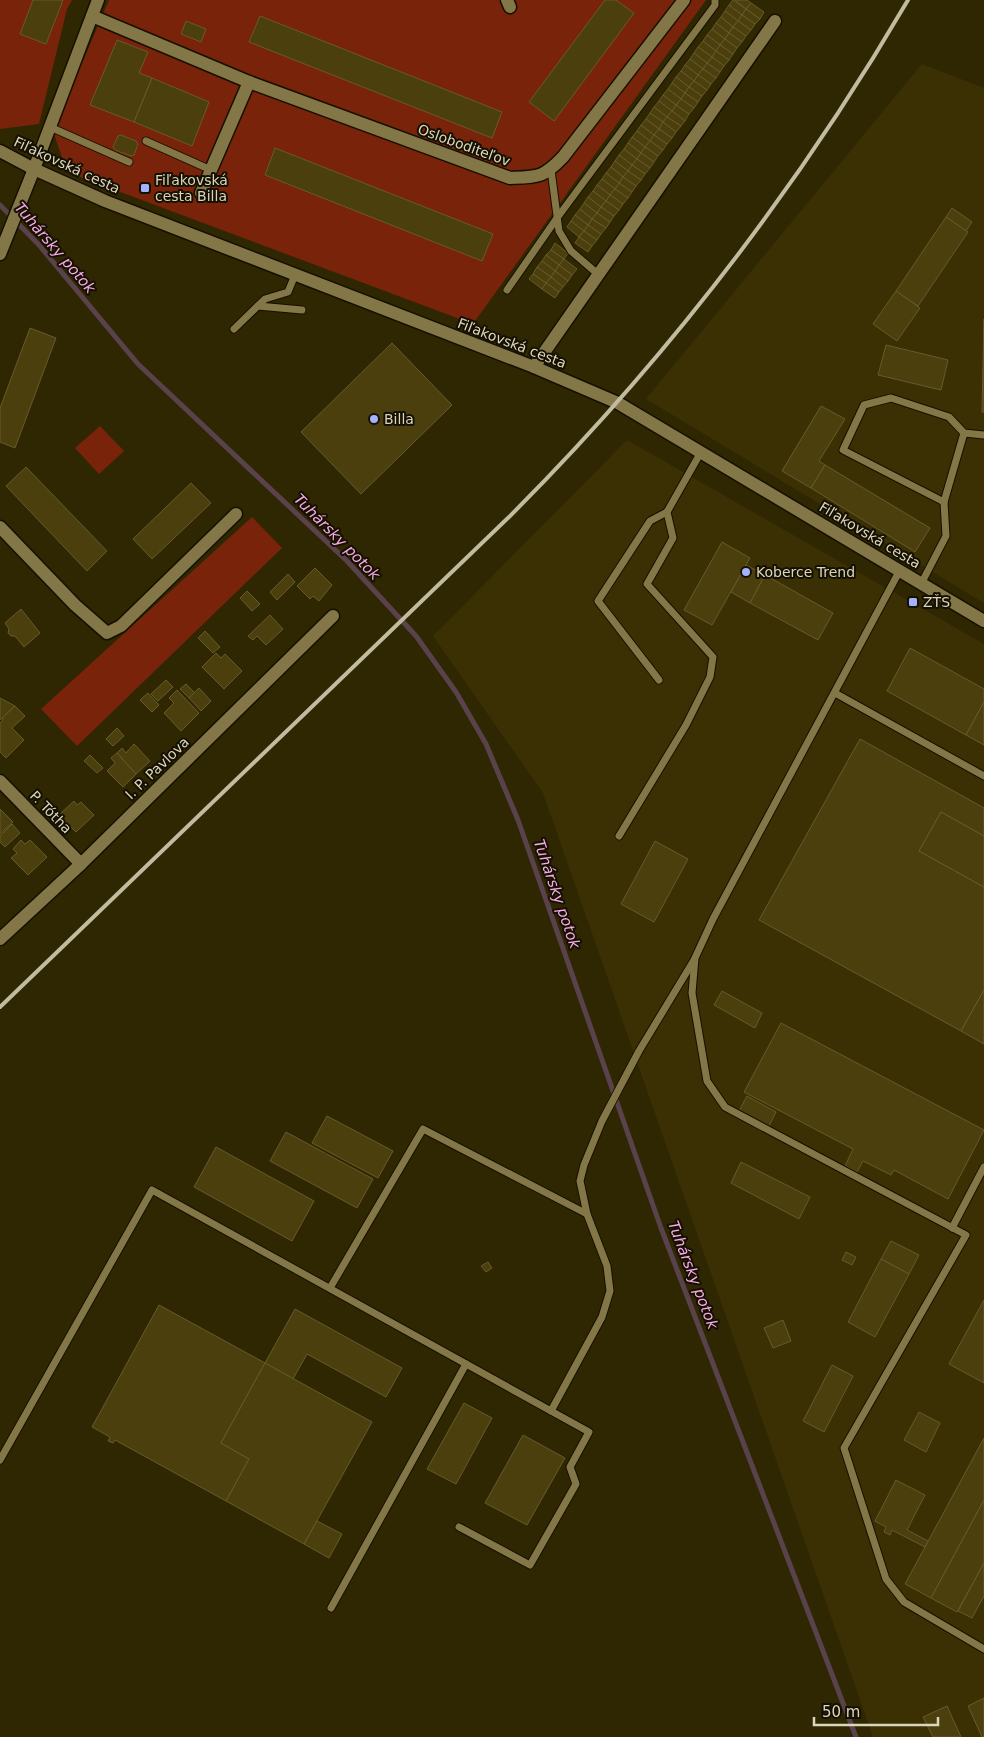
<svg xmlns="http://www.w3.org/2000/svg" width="984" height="1737" viewBox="0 0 984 1737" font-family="'DejaVu Sans',sans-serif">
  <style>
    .built { fill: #3b3003 }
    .green { fill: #79230b }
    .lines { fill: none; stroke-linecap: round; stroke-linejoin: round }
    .stream { stroke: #5a424c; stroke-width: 5 }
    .building { fill: #4b3f0e; stroke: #675b2c }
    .lane-casing { stroke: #161000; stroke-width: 9 }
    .street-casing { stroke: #161000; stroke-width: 15 }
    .secondary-casing { stroke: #161000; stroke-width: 15 }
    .lane { stroke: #837748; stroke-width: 7 }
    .street { stroke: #837748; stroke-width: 12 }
    .secondary { stroke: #837748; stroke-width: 12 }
    .rail { stroke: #c1bba0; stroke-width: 4 }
    .poi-dot { fill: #a4b2fc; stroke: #151001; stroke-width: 2 }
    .labels { text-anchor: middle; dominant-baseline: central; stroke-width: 4; stroke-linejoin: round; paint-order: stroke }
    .street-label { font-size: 14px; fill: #dbd5bc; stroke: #151001 }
    .poi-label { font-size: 14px; fill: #dbd5bc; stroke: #151001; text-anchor: start }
    .water-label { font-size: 15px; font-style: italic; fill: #f8aae6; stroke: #151001 }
  </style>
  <rect width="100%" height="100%" fill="#2f2702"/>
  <g class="built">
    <path d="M922 64 984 88V603L646 399Z"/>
    <path d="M627 440 984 644V1737H873L543 793 433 636Z"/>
  </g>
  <g class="green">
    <path d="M0 0H72L67 9 39 124 0 129Z"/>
    <path d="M109 0H706L473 324 67 172 53 131Z"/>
    <path d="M100 426 124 451 99 474 75 448Z"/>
    <path d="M252 517 282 548 77 746 41 709Z"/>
  </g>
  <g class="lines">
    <path class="stream" d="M0 205 39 245 138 364 347 561 416 636 456 692 486 744 518 820 661 1228 856 1737"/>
  </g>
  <g class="building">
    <path d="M33 0H63L46 44 20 34Z"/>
    <path d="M605 0H616L634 13 554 121 529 102Z"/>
    <path d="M733 0 746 9 742 15 729 5Z"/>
    <path d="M735 0H747L751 3 746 9Z"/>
    <path d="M751 3 764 12 760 19 746 9Z"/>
    <path d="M729 5 742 15 738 21 725 11Z"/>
    <path d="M746 9 760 19 755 24 742 15Z"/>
    <path d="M725 11 738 21 733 27 721 17Z"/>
    <path d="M742 15 755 24 751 30 738 21Z"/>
    <path d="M260 16 502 112 492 138 249 42Z"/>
    <path d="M721 17 733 27 729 33 716 23Z"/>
    <path d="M186 21 206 29 201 42 181 34Z"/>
    <path d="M738 21 751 30 746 36 733 27Z"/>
    <path d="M716 23 729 33 725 39 712 29Z"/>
    <path d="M733 27 746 36 742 42 729 33Z"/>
    <path d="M712 29 725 39 720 45 707 35Z"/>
    <path d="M729 33 742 42 737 48 725 39Z"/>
    <path d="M707 35 720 45 716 51 703 41Z"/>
    <path d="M725 39 737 48 733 54 720 45Z"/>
    <path d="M117 40 148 52 139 73 152 78 134 122 90 105Z"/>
    <path d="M703 41 716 51 712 57 698 47Z"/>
    <path d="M720 45 733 54 729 60 716 51Z"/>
    <path d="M698 47 712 57 707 63 694 53Z"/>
    <path d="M716 51 729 60 724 66 712 57Z"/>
    <path d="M694 53 707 63 703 69 690 59Z"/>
    <path d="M712 57 724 66 720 72 707 63Z"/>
    <path d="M690 59 703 69 698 75 685 65Z"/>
    <path d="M707 63 720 72 716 78 703 69Z"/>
    <path d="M685 65 698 75 694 81 681 71Z"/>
    <path d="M703 69 716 78 711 84 698 75Z"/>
    <path d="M681 71 694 81 689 87 676 77Z"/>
    <path d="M698 75 711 84 707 90 694 81Z"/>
    <path d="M676 77 689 87 685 93 672 83Z"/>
    <path d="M152 78 209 102 192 146 134 122Z"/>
    <path d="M694 81 707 90 702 96 689 87Z"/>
    <path d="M672 83 685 93 681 99 668 89Z"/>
    <path d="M689 87 702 96 698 102 685 93Z"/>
    <path d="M668 89 681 99 676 105 663 95Z"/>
    <path d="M685 93 698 102 694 108 681 99Z"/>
    <path d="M663 95 676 105 672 111 659 101Z"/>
    <path d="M681 99 694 108 689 114 676 105Z"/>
    <path d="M659 101 672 111 667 117 654 107Z"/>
    <path d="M676 105 689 114 685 121 672 111Z"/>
    <path d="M654 107 667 117 663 122 650 113Z"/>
    <path d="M672 111 685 121 681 126 667 117Z"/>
    <path d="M650 113 663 122 659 129 646 119Z"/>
    <path d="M667 117 681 126 676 132 663 122Z"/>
    <path d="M646 119 659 129 654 135 641 125Z"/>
    <path d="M663 122 676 132 672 138 659 129Z"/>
    <path d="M641 125 654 135 650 141 637 131Z"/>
    <path d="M659 129 672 138 667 144 654 135Z"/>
    <path d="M637 131 650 141 645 147 632 137Z"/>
    <path d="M121 135 136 141 138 144 134 155 131 156 115 150 113 147 118 136Z"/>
    <path d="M654 135 667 144 663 150 650 141Z"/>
    <path d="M632 137 645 147 641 153 628 143Z"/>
    <path d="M650 141 663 150 658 156 645 147Z"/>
    <path d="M628 143 641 153 637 159 624 149Z"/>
    <path d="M645 147 658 156 654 162 641 153Z"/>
    <path d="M275 148 493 234 482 261 265 175Z"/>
    <path d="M624 149 637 159 632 165 619 155Z"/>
    <path d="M641 153 654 162 650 168 637 159Z"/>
    <path d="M619 155 632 165 628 171 615 161Z"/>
    <path d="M637 159 650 168 645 174 632 165Z"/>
    <path d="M615 161 628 171 623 177 611 167Z"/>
    <path d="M632 165 645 174 641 180 628 171Z"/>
    <path d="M611 167 623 177 619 183 606 173Z"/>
    <path d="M628 171 641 180 636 186 623 177Z"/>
    <path d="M606 173 619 183 615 189 602 179Z"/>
    <path d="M623 177 636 186 632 192 619 183Z"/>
    <path d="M602 179 615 189 610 195 597 185Z"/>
    <path d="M619 183 632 192 628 198 615 189Z"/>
    <path d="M597 185 610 195 606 201 593 191Z"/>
    <path d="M615 189 628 198 623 204 610 195Z"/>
    <path d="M593 191 606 201 601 207 588 197Z"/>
    <path d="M610 195 623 204 619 210 606 201Z"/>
    <path d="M588 197 601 207 597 213 584 203Z"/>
    <path d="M606 201 619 210 614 216 601 207Z"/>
    <path d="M584 203 597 213 592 219 580 209Z"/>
    <path d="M601 207 614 216 610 222 597 213Z"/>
    <path d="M952 208 972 222 966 231 946 217Z"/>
    <path d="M580 209 592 219 588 225 575 215Z"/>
    <path d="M597 213 610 222 606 228 592 219Z"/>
    <path d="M575 215 588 225 584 231 571 221Z"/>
    <path d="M946 217 968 232 918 306 896 291Z"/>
    <path d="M592 219 606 228 601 234 588 225Z"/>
    <path d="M571 221 584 231 579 237 567 227Z"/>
    <path d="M588 225 601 234 597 240 584 231Z"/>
    <path d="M584 231 597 240 592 246 579 237Z"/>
    <path d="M579 237 592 246 588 252 575 243Z"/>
    <path d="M555 243 568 253 564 259 551 250Z"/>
    <path d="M551 250 564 259 559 265 546 255Z"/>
    <path d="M546 255 559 265 555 271 542 261Z"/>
    <path d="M564 259 577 269 572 275 559 265Z"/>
    <path d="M542 261 555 271 551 277 537 267Z"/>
    <path d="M559 265 572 275 568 281 555 271Z"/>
    <path d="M537 267 551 277 546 283 533 274Z"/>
    <path d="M555 271 568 281 563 287 551 277Z"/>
    <path d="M533 274 546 283 542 289 529 279Z"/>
    <path d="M551 277 563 287 559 292 546 283Z"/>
    <path d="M546 283 559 292 555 298 542 289Z"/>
    <path d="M896 291 920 308 897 341 873 324Z"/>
    <path d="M984 319V412H982Z"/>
    <path d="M30 328 56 338 15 448 0 442V408Z"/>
    <path d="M392 343 452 405 361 494 301 432Z"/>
    <path d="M886 345 948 360 941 390 878 375Z"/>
    <path d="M821 406 845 419 819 461 825 465 811 488 782 471Z"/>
    <path d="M825 465 930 528 915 552 811 488Z"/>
    <path d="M26 467 107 551 87 571 6 486Z"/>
    <path d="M191 483 211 503 152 559 133 539Z"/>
    <path d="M722 542 750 558 712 625 684 610Z"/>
    <path d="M746 565 765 575 750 603 731 592Z"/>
    <path d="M315 568 332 585 319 601 313 596 310 599 297 586Z"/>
    <path d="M288 574 295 582 277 600 270 592Z"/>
    <path d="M765 575 833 613 818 640 750 603Z"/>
    <path d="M247 591 260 604 252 611 240 598Z"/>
    <path d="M21 609 40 633 24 647 15 636H11L8 633 9 629 5 623Z"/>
    <path d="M270 615 283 629 266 645 257 636 253 640 248 636Z"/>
    <path d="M205 631 220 647 213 653 198 638Z"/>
    <path d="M910 648 984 689V702L966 735 887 691Z"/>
    <path d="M216 653 221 658 225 654 242 671 224 689 202 667Z"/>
    <path d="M166 680 173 687 158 701 151 694Z"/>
    <path d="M186 684 195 693 189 698 180 689Z"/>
    <path d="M199 688 211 701 201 711 189 698Z"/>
    <path d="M177 690 199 713 181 731 164 713 174 703 169 698Z"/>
    <path d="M148 693 159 705 152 712 140 700Z"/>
    <path d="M0 698 15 706 0 720Z"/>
    <path d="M984 702V745L966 735Z"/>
    <path d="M15 706 25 716 12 728 24 740 6 758 0 752V723L3 720 2 718Z"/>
    <path d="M117 728 124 736 113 746 106 739Z"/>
    <path d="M860 739 984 808V836L941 812 919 851 984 887V990L961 1031 759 920Z"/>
    <path d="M134 744 150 761 136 774 117 753 122 748 126 753Z"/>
    <path d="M117 753 136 774 123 787 107 771 115 763 111 758Z"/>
    <path d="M90 755 103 768 97 773 84 761Z"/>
    <path d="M74 801 77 805 81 802 94 815 76 832 59 815Z"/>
    <path d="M0 809 13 822 0 834Z"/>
    <path d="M941 812 984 836V887L919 851Z"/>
    <path d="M12 824 20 833 5 847 0 842V836Z"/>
    <path d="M21 840 25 844 30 840 47 857 28 875 11 858 17 853 13 849Z"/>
    <path d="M655 841 688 859 654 922 621 904Z"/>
    <path d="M984 990V1044L961 1031Z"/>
    <path d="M722 991 762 1013 755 1028 714 1005Z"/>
    <path d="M781 1023 984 1130 948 1199 894 1170 891 1175 863 1161 857 1172 845 1166 853 1149 744 1092Z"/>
    <path d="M747 1096 776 1112 769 1126 739 1111Z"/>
    <path d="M327 1116 393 1151 378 1178 312 1143Z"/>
    <path d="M286 1132 373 1179 357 1208 270 1161Z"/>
    <path d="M216 1147 314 1201 292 1241 194 1187Z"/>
    <path d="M741 1162 810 1197 799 1219 731 1183Z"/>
    <path d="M891 1241 919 1255 909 1274 881 1259Z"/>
    <path d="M846 1252 856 1257 852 1265 842 1260Z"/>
    <path d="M881 1259 909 1274 875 1337 848 1322Z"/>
    <path d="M488 1262 492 1268 486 1272 481 1266Z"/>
    <path d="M984 1300V1383L949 1364Z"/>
    <path d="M159 1305 265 1363 221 1443 249 1459 226 1501 115 1440 113 1443 108 1441 110 1437 92 1427Z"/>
    <path d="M295 1309 402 1368 386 1397 307 1354 293 1379 265 1363Z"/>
    <path d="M783 1320 791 1341 773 1348 764 1328Z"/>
    <path d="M265 1363 372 1422 304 1544 226 1501 249 1459 221 1443Z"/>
    <path d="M832 1365 853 1376 824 1432 803 1421Z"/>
    <path d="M464 1403 492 1418 456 1484 427 1469Z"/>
    <path d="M919 1412 940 1423 926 1452 904 1440Z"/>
    <path d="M523 1435 565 1458 527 1525 485 1503Z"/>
    <path d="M984 1438V1500L931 1598 905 1584Z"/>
    <path d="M896 1480 925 1495 907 1530 928 1541 925 1547 892 1530 890 1535 884 1532 886 1527 875 1521Z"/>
    <path d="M984 1500V1563L957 1612 931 1598Z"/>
    <path d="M317 1521 342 1534 329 1558 304 1544Z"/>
    <path d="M984 1563V1596L972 1618 958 1611Z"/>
    <path d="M984 1698V1737H982L968 1706Z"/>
    <path d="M947 1706 961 1737H933L923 1717Z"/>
  </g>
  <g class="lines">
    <defs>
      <g id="lane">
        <path d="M50 127 129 162"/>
        <path d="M146 141 211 170"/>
        <path d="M551 170 559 231 571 251 599 275"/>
        <path d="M507 290 557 218 715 5V0"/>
        <path d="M258 306 302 310"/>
        <path d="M234 329 265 299 288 292 295 275"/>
        <path d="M944 502 843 450 864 405 891 398 949 417 964 433 984 435"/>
        <path d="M900 570 713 919 695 958 692 993 707 1081 725 1107 966 1235 844 1448 886 1579 904 1602 984 1649"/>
        <path d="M921 584 946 536 944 502 964 433"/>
        <path d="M659 680 598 601 650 521 667 512"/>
        <path d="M835 693 984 776"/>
        <path d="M619 836 686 725 710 677 713 657 647 584 673 538 667 512 701 452"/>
        <path d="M952 1228 984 1167"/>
        <path d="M330 1288 423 1129 587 1214"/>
        <path d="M551 1411 602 1317 610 1291 607 1266 587 1214 580 1181 584 1165 602 1121 639 1051 694 960"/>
        <path d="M0 1460 152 1190 589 1432 570 1467 576 1484 530 1565 459 1527"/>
        <path d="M331 1608 466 1364"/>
      </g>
      <g id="street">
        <path d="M507 0 510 7"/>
        <path d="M92 16 249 82 510 178C538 177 543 178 563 157L684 0"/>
        <path d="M201 193 249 82"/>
        <path d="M0 254 34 169 98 0"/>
        <path d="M534 367 775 21"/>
        <path d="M0 527 75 605 107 633 121 626 236 514"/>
        <path d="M0 781 81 864"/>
        <path d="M0 939 81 864 333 616"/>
      </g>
      <path id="secondary" d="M0 151 34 169 105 201 534 367 618 403 984 621"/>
    </defs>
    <use href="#lane" class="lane-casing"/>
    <use href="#street" class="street-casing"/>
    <use href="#secondary" class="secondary-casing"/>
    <use href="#lane" class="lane"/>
    <use href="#street" class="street"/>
    <use href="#secondary" class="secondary"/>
    <path class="rail" d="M0 1007 509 517C665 361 797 190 908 0"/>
  </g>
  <g class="poi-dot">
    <rect x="140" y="183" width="10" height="10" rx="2.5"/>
    <circle cx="374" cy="419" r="5"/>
    <circle cx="746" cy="572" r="5"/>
    <rect x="908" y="597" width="10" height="10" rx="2.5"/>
  </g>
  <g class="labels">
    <g class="street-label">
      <text transform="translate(464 145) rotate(20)">Osloboditeľov</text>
      <text transform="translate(67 165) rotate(25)">Fiľakovská cesta</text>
      <text transform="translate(512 343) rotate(21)">Fiľakovská cesta</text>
      <text transform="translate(870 535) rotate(31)">Fiľakovská cesta</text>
      <text transform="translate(157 768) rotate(-44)">I. P. Pavlova</text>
      <text transform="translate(51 812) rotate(46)">P. Tótha</text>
    </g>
    <g class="poi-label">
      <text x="155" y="180">Fiľakovská<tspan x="155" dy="16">cesta Billa</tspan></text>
      <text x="384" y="419">Billa</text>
      <text x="756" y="572">Koberce Trend</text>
      <text x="923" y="602">ZŤS</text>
    </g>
    <g class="water-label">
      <text transform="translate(55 248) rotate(49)">Tuhársky potok</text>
      <text transform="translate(337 537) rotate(45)">Tuhársky potok</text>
      <text transform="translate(557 894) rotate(71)">Tuhársky potok</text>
      <text transform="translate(693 1275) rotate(69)">Tuhársky potok</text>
    </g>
  </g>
  <path d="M814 1717v8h124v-8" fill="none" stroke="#dbd5bc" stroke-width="2.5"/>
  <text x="822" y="1717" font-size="15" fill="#dbd5bc" stroke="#151001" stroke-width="4" paint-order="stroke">50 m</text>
</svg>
